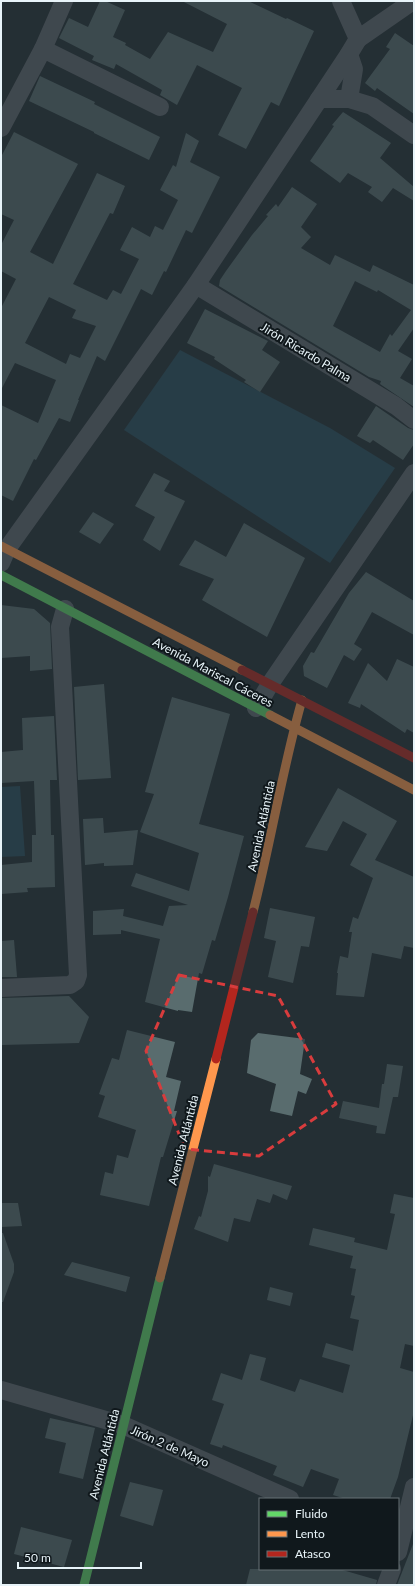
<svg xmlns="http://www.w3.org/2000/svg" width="415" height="1586" viewBox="0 0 415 1586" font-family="Lato,sans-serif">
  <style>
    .green { fill: #2b4e5d }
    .building { fill: #596c6e; fill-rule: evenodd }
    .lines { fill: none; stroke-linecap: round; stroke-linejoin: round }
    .street { stroke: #61676e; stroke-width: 18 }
    .fast { stroke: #63d668; stroke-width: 9 }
    .slow { stroke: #ff974d; stroke-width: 9 }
    .jam { stroke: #b3261e; stroke-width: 9 }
    .marked { fill: none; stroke: #d83c3d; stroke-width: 3; stroke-dasharray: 8 5; stroke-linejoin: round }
    .labels { text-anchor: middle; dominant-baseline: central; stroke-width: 4; stroke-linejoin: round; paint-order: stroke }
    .street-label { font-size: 12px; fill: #e8f4f9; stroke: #10181c }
  </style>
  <rect width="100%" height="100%" fill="#252f34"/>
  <g class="green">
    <path d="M180 350 330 428 395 468 330 563 124 430Z"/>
    <path d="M20 786 25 856 1 857V787Z"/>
  </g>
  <g class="building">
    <path d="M100 1H105L125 10 113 37 126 43 125 45 150 59 168 32 213 52 227 24 182 1H248L286 19 287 18 314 31 279 106 271 102 246 149 218 135 242 88 197 65 177 105 160 95 162 90 116 64 114 69 92 60 94 56 59 38 69 18 88 27Z"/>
    <path d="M395 33 414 46V114L377 88 375 91 365 83 390 49 386 47Z"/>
    <path d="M40 76 95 102 94 104 160 137 149 160 94 133V132L29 101Z"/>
    <path d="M343 112 391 143 380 158 414 187V201L393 188 382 202 368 192 372 187 348 173 340 183 310 161 334 126 332 125Z"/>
    <path d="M14 132 78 164 30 252 53 264 97 173 125 186 113 214 110 213 73 284 107 300 113 290 121 294 139 259 120 250 132 227 150 237 155 226 163 230 178 200 160 190 173 165 176 167 186 133 199 141 190 162 220 177 192 233 186 230 166 272 164 271 152 295 141 289 105 361 97 356 78 400H79L70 422 59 418 36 460 34 459 13 501 1 495V405L38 423 56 380 15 363 1 390V308L16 279 1 271V245L14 220 1 214V157ZM49 297 76 310 72 318 96 326 80 358 70 354 66 364 25 343Z"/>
    <path d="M292 187 317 204 301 227 311 237 301 248 330 265 335 255 370 272 373 265 414 285V328L398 351 412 359 400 378 414 386V407L380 384 381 381 369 377 219 286 220 280 226 271 252 235 268 216 266 215 276 204 278 207ZM355 281 377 292 378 290 411 310 392 336 390 334 380 352 333 326Z"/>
    <path d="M205 309 268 341 262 350 280 362 260 392 244 382 246 380 214 359 215 357 187 343Z"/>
    <path d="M376 406 408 428 414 430V444L403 460 373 440 370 443 357 436Z"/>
    <path d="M154 473 170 481 164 491 185 501 160 551 143 540 155 517 135 506Z"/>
    <path d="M93 512 114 524 100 544 79 532Z"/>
    <path d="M244 523 305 558 267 637 202 600 214 579 179 565 195 540 226 557Z"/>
    <path d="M366 572 414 601V635L372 612 354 644 362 649 354 661 344 655 327 688 304 676 303 666 311 652 314 653 349 593Z"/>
    <path d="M1 605 34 609 50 623 52 669 30 671V656L1 658Z"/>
    <path d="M397 659 414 667V733L407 729 405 733 361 704 360 708 348 703 368 663 387 681Z"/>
    <path d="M104 684 111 778 78 780 74 687Z"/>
    <path d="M172 697 230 714 199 824 244 836 228 897 215 941 212 940 202 974 199 973 192 1012 178 1010V1011L145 1002 160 939 121 930V934L93 935V911L124 909 123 916 163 926 169 906 188 905 131 886 136 873 189 891 199 853 140 832 154 794 145 792Z"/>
    <path d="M54 716 57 780H50L51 835H54L55 887 27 888 28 892 1 894V865L32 862V835H36L34 781 1 783V752L23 750 22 718Z"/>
    <path d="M338 788 397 821 375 860 414 877V948L404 946 401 959 372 953 364 997 336 995 338 973H337L340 956 348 958 352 932H349L353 917 358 919 373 878 350 865 367 834 343 821 327 851 305 847Z"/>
    <path d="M103 818 104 833 138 830 133 865 104 866V863L85 865 83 819Z"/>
    <path d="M270 908 315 917 309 947 301 946 293 983 268 977 276 941 264 938Z"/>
    <path d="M14 940 17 977H1V941Z"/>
    <path d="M69 996 89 1017 79 1043 1 1045V998Z"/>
    <path d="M127 1030 175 1042 166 1077 181 1081 174 1111H177L163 1157H161L149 1206 100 1195 105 1172 113 1174 117 1155 128 1158 136 1130 98 1117 105 1096 99 1094 112 1058 119 1060Z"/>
    <path d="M258 1033 305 1039 300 1074 312 1079 306 1094 298 1091 292 1116 270 1111 276 1084 247 1073 251 1040Z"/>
    <path d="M387 1064 403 1066 398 1097H393L385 1134 376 1133 377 1126 339 1118 343 1101 379 1108 382 1084H384Z"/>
    <path d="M214 1164 292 1186 287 1200 273 1194 270 1203 257 1199 250 1222 234 1218 228 1242 194 1229 199 1216 201 1217 208 1191V1176L210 1177Z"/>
    <path d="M394 1194 414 1198V1346L405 1344 400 1368 414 1372V1411L398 1477 390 1499H346L333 1495 339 1479 311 1469 303 1487 273 1475 277 1466 223 1445 222 1448 210 1444 224 1404 212 1400 221 1373 242 1380 250 1354 266 1358 260 1380 295 1392 300 1379 343 1393 350 1365 322 1357 326 1343 353 1351 359 1320 350 1318 355 1296 351 1295 356 1269 350 1268 353 1256 309 1245 313 1228 355 1238 354 1242 387 1250 395 1214 390 1213Z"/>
    <path d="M1 1203H18L22 1226 1 1227Z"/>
    <path d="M1 1233H3L14 1264V1272L3 1302H1Z"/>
    <path d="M72 1262 130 1277 126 1292 64 1275Z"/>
    <path d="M270 1287 293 1293 290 1306 267 1300Z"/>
    <path d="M50 1418 95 1428 83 1479 59 1473 66 1443 45 1438Z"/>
    <path d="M130 1482 163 1490 153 1526 120 1516Z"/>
    <path d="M21 1527 72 1540 64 1567 14 1554Z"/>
    <path d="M413 1544H414V1585H397Z"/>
    <path d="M250 1569H339L377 1580 376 1585H246Z"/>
  </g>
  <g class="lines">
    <g class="street">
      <path d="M358 39 413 1"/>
      <path d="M43 49 160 107"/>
      <path d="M349 54 354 69 349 99"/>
      <path d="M319 99H349L372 106 414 135"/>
      <path d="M1 128 43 49 64 1"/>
      <path d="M196 285 396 406 414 420"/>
      <path d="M1 563 7 549 196 285 349 54 358 39 341 1"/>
      <path d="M256 708 270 684 414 473"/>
      <path d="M1 988 70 985 76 981 78 975 60 627 65 609"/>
      <path d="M1 1390 123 1425 290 1499"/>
      <path d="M398 1552 414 1487"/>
      <path d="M386 1585 392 1569"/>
    </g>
    <g class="fast">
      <path d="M1 575 270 715"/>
      <path d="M84 1585 160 1278"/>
    </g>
    <g class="slow">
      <path d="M1 546 242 670"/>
      <path d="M270 715 414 790"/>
      <path d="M253 912C271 842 282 770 302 700"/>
      <path d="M160 1278 216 1059"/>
    </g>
    <g class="jam">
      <path d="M242 670 414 758"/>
      <path d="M216 1059 253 912"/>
    </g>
  </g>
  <path d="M0 0H415V1586H0ZM179 975 278 996 336 1104 259 1156 185 1149 146 1051Z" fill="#252f34" fill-opacity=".55" fill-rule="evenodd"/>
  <path class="marked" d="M179 975 278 996 336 1104 259 1156 185 1149 146 1051Z"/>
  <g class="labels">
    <g class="street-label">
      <text transform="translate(306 352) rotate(31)">Jirón Ricardo Palma</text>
      <text transform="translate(213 672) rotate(28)">Avenida Mariscal Cáceres</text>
      <text transform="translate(261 826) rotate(-78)">Avenida Atlántida</text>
      <text transform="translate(183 1140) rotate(-76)">Avenida Atlántida</text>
      <text transform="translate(170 1446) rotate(24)">Jirón 2 de Mayo</text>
      <text transform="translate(104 1454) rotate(-76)">Avenida Atlántida</text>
    </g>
  </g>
  <rect width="415" height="1586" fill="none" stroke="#e8f4f9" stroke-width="4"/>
  <rect x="259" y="1498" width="140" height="72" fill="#10181c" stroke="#667074"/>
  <rect x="267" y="1511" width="20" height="6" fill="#63d668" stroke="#667074"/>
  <text x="295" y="1518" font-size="12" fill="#e8f4f9">Fluido</text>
  <rect x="267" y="1531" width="20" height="6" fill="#ff974d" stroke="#667074"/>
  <text x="295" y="1538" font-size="12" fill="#e8f4f9">Lento</text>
  <rect x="267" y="1551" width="20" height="6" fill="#b3261e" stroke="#667074"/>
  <text x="295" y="1558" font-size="12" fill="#e8f4f9">Atasco</text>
  <path d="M18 1562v6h123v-6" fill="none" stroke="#e8f4f9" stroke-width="2"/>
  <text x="24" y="1562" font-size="12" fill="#e8f4f9" stroke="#10181c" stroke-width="3" paint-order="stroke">50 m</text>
</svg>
